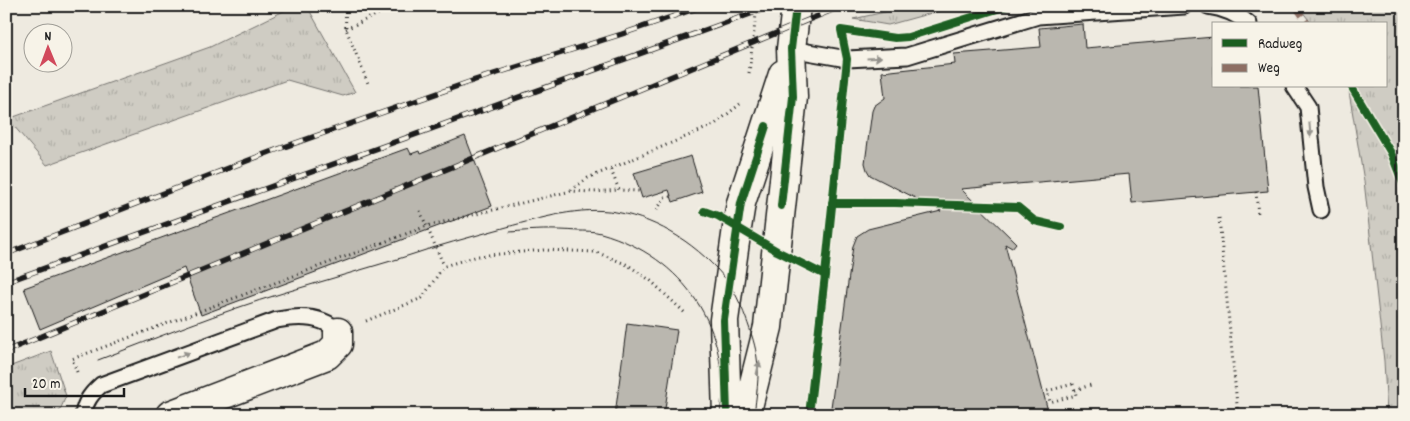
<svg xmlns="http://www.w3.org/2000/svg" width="1410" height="421" viewBox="0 0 1410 421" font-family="Dekko,sans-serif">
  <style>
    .grass { fill: url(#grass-tufts); stroke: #767470 }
    .building { fill: #bab7af; stroke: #1c1c1c }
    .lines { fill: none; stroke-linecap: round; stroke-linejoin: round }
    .lane-casing { stroke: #1c1c1c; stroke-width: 19 }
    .street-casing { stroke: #1c1c1c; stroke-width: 31 }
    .secondary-casing { stroke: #1c1c1c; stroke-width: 31 }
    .path { stroke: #1c1c1c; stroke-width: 3; stroke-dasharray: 1 4; stroke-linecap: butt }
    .lane { stroke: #f7f3e8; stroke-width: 15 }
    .street { stroke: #f7f3e8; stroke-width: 28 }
    .secondary { stroke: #f7f3e8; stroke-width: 28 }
    .tram { stroke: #1c1c1c; stroke-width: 1 }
    .rail-casing { stroke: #1c1c1c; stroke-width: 5.5 }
    .rail { stroke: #f7f3e8; stroke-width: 4; stroke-dasharray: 11; stroke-linecap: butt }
    .quiet { stroke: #8d6e63; stroke-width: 6; stroke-dasharray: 12 6; stroke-linecap: butt }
    .cycleway-casing { stroke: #f7f3e8; stroke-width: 11 }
    .cycleway { stroke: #1b5e20; stroke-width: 8 }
    .oneway { fill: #94928c }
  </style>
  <defs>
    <pattern id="grass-tufts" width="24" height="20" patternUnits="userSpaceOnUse" patternTransform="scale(1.25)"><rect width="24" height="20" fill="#cfccc3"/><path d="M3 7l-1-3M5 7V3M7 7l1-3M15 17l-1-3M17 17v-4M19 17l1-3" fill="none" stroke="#b1afa7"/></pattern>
  </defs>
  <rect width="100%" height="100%" fill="#eeeae0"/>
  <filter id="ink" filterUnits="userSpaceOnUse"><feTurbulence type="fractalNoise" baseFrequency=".02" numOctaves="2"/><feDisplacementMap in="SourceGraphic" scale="10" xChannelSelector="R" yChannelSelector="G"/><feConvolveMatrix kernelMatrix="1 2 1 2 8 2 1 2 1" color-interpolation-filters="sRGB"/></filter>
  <g filter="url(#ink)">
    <g class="grass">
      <path d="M294 6H307L355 92 343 96 287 80 47 165 8 119 210 47Z"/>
      <path d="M912 6H957L888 25 853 19Z"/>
      <path d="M1298 6H1404V415H1387L1384 361 1364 181 1348 86H1386V24H1312Z"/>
      <path d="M51 351 66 396 58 415H6V368Z"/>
    </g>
    <g class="building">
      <path d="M1083 24 1085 48 1214 37V86H1258L1268 191 1132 203 1129 174 961 189 1016 243 1012 248 1005 244 1049 415H830L853 246 857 236 868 229 941 211 870 175 867 170 865 163 872 111 874 106 885 98 882 72 955 64 954 54 1041 47 1039 28Z"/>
      <path d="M465 136 492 206 201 315 184 268 40 329 24 288 408 148 411 154 419 151 420 154Z"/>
      <path d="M691 156 702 192 673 202 669 190 642 198 634 173Z"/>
      <path d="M627 323 677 330 664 415H615Z"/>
    </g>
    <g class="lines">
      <defs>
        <g id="lane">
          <path d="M1208 6C1224 8 1236 13 1249 24"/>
          <path d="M791 49 847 59 907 56 1038 16 1184 6"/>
          <path d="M1294 86 1308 107 1316 187 1321 210"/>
          <path d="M83 415C85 401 92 393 101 385L277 320C298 316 323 315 338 332"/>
        </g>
        <path id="street" d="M170 415 327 355 338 344V332"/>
        <g id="secondary">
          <path d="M727 415 724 320 737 228 741 203 783 74"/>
          <path d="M746 415 768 327 793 97 791 49 796 6"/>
        </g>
      </defs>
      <use href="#lane" class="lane-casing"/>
      <use href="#street" class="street-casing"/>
      <use href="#secondary" class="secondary-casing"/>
      <g class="path">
        <path d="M345 6 346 29 369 86"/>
        <path d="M346 29 395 6"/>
        <path d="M749 73 757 6"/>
        <path d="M611 170 619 190 640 191"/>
        <path d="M571 190 588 178 714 125 740 104"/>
        <path d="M1256 192 1258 215"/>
        <path d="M832 203H895"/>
        <path d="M969 206 1018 207 1035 221 1061 227"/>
        <path d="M657 210 665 197 671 196"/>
        <path d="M420 211 444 266"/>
        <path d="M1219 218 1238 415"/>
        <path d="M366 321 422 298 444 266 478 256 544 250 596 252 628 265 651 281 685 313"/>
        <path d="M77 372 72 359 427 226 571 191 594 192 619 190"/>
        <path d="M1073 384 1076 395 1050 402 1047 391Z"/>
        <path d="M1075 390 1091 385"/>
      </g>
      <use href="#lane" class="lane"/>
      <use href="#street" class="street"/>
      <use href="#secondary" class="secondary"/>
      <g class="tram">
        <path d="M510 232C533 230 554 229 578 231 585 231 594 231 601 233 684 257 732 328 720 415"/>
        <path d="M98 360C159 337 220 312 283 293 322 281 362 270 401 258 436 246 471 237 507 227 541 218 580 206 616 212 660 220 700 246 728 282 739 296 755 339 757 358 760 376 756 397 754 415"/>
      </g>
      <defs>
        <g id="rail">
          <path d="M6 254 270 152 475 80 622 34 703 6"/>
          <path d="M6 282 772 6"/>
          <path d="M6 351 842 6"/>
        </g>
      </defs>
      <use href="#rail" class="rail-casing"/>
      <use href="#rail" class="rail"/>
      <path class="quiet" d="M1295 6 1308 24"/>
      <defs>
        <g id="cycleway">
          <path d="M1351 86 1391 153 1404 186"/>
          <path d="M832 203H895L1018 207 1035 221 1061 227"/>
          <path d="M781 206 793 97 791 49 796 6"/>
          <path d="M704 211 718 216 777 251 825 275"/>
          <path d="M727 415 724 320 741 203 766 126"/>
          <path d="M809 415 825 275 847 59 841 30 895 38 908 37 1007 6"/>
        </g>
      </defs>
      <use href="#cycleway" class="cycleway-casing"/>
      <use href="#cycleway" class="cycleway"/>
    </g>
    <defs><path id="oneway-solid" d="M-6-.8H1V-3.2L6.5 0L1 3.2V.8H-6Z" transform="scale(1.25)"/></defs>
    <g class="oneway">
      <use href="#oneway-solid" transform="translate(874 58) rotate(-3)"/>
      <use href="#oneway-solid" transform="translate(1310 130) rotate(85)"/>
      <use href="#oneway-solid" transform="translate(183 355) rotate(-20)"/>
      <use href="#oneway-solid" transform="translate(758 368) rotate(-77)"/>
    </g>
  </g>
  <rect width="1410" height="421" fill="none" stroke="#f7f3e8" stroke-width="25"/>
  <rect x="12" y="12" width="1385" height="396" fill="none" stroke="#1c1c1c" stroke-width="2" filter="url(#ink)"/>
  <rect x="1212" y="22" width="175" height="65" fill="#f7f3e8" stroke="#9f9d96"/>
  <rect x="1222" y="39" width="25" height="8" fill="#1b5e20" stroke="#9f9d96"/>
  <text x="1258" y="48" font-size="15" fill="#1c1c1c">Radweg</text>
  <rect x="1222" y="64" width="25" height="8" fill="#8d6e63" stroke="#9f9d96"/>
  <text x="1258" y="72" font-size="15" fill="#1c1c1c">Weg</text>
  <g transform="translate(48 48) rotate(359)"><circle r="24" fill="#f7f3e8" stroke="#9f9d96"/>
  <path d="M0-4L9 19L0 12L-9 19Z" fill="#d1495b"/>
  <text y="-8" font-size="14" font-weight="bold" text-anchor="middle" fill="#1c1c1c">N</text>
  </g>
  <path d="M25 388v8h99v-8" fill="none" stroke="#1c1c1c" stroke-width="2.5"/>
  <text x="32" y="388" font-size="15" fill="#1c1c1c" stroke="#f7f3e8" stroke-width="4" paint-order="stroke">20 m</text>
</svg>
